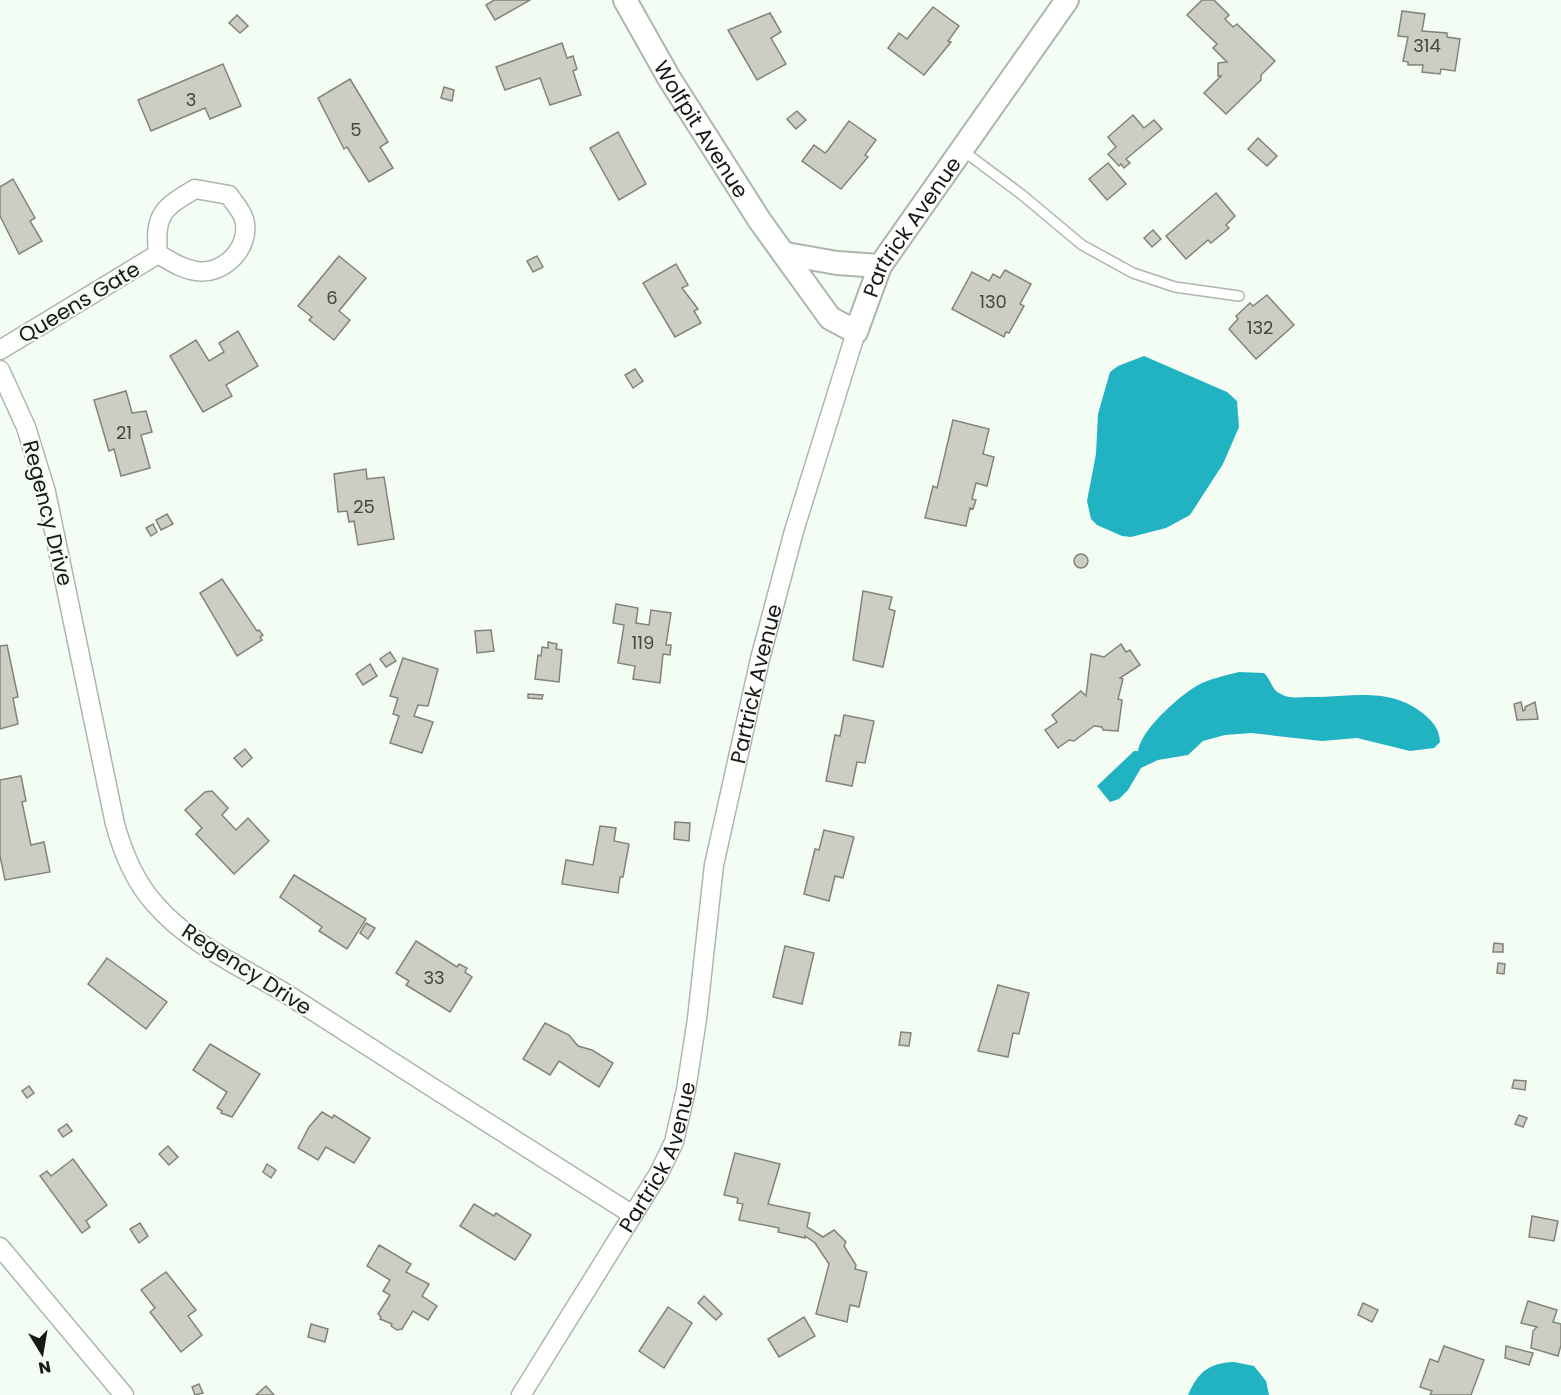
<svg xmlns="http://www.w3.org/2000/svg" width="1561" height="1395" viewBox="0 0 1561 1395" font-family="Poppins,sans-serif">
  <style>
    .water { fill: #21b3c2 }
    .building { fill: #cccec3; stroke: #828479; stroke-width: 1.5 }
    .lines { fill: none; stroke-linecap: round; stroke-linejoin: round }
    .service-casing { stroke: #adb6ad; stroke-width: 12 }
    .minor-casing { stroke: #adb6ad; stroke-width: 21 }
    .tertiary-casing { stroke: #adb6ad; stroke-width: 26 }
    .service { stroke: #fff; stroke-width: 9 }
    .minor { stroke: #fff; stroke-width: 18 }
    .tertiary { stroke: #fff; stroke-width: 22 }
    .labels { text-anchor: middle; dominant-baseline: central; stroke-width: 4.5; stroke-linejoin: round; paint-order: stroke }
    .number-label { font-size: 18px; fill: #444641 }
    .street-label { font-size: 21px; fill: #161916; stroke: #f4fdf3 }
  </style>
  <rect width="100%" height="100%" fill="#f4fdf3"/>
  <g class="water">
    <path d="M1144 356 1227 392 1237 401 1239 427 1223 464 1190 515 1166 528 1131 537 1122 536 1097 525 1091 519 1087 501 1096 454 1098 414 1110 372 1118 366Z"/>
    <path d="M1239 672 1264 673C1271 679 1271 690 1281 694 1289 699 1299 697 1308 697 1350 698 1389 685 1425 715 1434 723 1439 729 1440 742L1434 748 1410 751 1357 738 1322 741 1251 733 1225 735 1203 741 1188 755 1158 760 1141 768 1128 790 1119 799 1110 802 1097 786 1134 751H1138C1141 729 1183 692 1202 683 1214 678 1227 675 1239 672Z"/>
    <path d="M1234 1362 1254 1366 1266 1381 1269 1395H1188C1198 1372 1209 1363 1234 1362Z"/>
  </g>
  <g class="building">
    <path d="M494 0H530L495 20 486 5Z"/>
    <path d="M1202 0H1214L1229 15 1225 19 1233 27 1237 24 1275 61 1261 75V80L1226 114 1204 93 1221 76H1218V63L1227 62 1213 48 1217 44 1187 15Z"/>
    <path d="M933 7 959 26 948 41 951 42 924 75 888 48 899 33 907 39Z"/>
    <path d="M1402 11 1425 14 1422 31 1447 33V37L1460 39 1455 71 1441 69 1440 74 1422 72 1423 65H1408V62L1403 61 1408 37 1398 36Z"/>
    <path d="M770 13 781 32 771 38 786 64 757 80 728 30Z"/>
    <path d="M237 15 248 26 240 33 229 23Z"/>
    <path d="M562 43 567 58 573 56 577 69 573 71 581 95 550 105 540 78 505 90 496 67Z"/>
    <path d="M223 64 241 106 210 119 205 108 151 131 138 100Z"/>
    <path d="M350 79 388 142 380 147 393 168 369 182 347 147 344 149 318 98Z"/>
    <path d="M444 87 454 90 452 101 441 98Z"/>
    <path d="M797 111 806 120 796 129 787 119Z"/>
    <path d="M1133 115 1144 128 1154 120 1162 129 1126 159 1130 163 1124 168 1121 164 1119 166 1108 154 1116 147 1108 137Z"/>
    <path d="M849 121 876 140 865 155 868 157 841 189 802 161 814 145 825 153 828 150Z"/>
    <path d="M618 132 646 184 619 200 590 148Z"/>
    <path d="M1258 138 1277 156 1267 166 1248 149Z"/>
    <path d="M1108 163 1126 184 1107 200 1089 179Z"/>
    <path d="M13 179 35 218 30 221 42 241 19 254 0 216V187Z"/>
    <path d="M1216 193 1235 216 1226 225 1229 228 1211 243 1208 240 1186 259 1166 236Z"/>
    <path d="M1153 230 1161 239 1152 247 1144 238Z"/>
    <path d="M339 256 366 278 339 311 350 320 334 340 309 320 312 317 298 306Z"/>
    <path d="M537 256 543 267 533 272 527 261Z"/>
    <path d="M676 264 688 285 682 288 698 309 694 311 701 323 675 337 643 283Z"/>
    <path d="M1005 270 1031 284 1020 304 1024 306 1009 333 1006 332 1004 337 952 309 972 272 989 281 993 274 1000 278Z"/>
    <path d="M1267 295 1294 325 1256 359 1229 329 1238 319 1236 316 1250 303 1253 306Z"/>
    <path d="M238 331 258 366 226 385 232 396 203 412 170 356 196 340 209 361 224 352 219 343Z"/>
    <path d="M635 369 643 381 633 388 625 375Z"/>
    <path d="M126 391 132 413 146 411 152 432 141 435 150 468 121 476 114 449 109 451 94 400Z"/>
    <path d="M953 420 989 429 983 454 994 457 987 486 976 483 972 499 976 500 973 509 970 508 966 526 925 518 933 486 937 488Z"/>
    <path d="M366 469 367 479 384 477 394 539 358 545 354 521 349 522 347 511 338 512 334 474Z"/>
    <path d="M167 514 173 524 161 530 156 520Z"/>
    <path d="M153 524 157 532 151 536 146 528Z"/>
    <circle cx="1081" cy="561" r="7"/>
    <path d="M222 579 257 631 259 630 263 635 260 637 262 640 237 656 200 593Z"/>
    <path d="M863 591 892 597 889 609 895 611 883 667 853 660Z"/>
    <path d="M616 604 638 608 636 623 649 625 651 610 671 613 666 645H671L670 655 663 654 660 683 633 679 635 666 618 663 624 625 613 623Z"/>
    <path d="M491 630 494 651 477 653 475 631Z"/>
    <path d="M548 642 557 644 556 649 562 650 559 682 535 679 538 655 541 656 542 647 548 648Z"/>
    <path d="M1121 644 1126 652 1130 650 1140 665 1120 678 1123 679 1118 699 1122 700 1118 731 1103 730 1102 727 1094 726 1074 741 1069 740 1058 748 1045 730 1057 722 1052 715 1081 691 1086 696 1091 654 1104 657Z"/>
    <path d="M7 645 18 697 13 698 18 724 0 729V646Z"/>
    <path d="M390 652 396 661 386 667 380 659Z"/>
    <path d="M403 658 438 669 428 706 418 705 414 716 433 722 422 753 390 743 399 716 393 714 398 698 390 696Z"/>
    <path d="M370 664 377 676 363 685 356 674Z"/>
    <path d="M528 694 543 695 542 699 528 698Z"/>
    <path d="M1521 702 1523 711 1525 710V707L1535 702 1538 719 1517 720 1514 704Z"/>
    <path d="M844 715 874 721 865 763 857 762 852 786 826 781 835 735 840 736Z"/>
    <path d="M245 749 252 758 242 767 234 758Z"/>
    <path d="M21 776 26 801 22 802 31 845 44 842 50 872 5 880 0 856V780Z"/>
    <path d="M212 791 228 808 222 815 236 830 248 818 269 841 234 874 196 834 202 828 185 810 205 792Z"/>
    <path d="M675 822 690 823 689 841 674 839Z"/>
    <path d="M600 826 616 828 614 841 629 844 623 877H620L618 893 562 884 566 860 593 865Z"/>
    <path d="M824 830 854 837 843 878 835 876 829 901 804 894 815 849 819 850Z"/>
    <path d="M294 875 366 919 347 949 319 931 322 927 280 897Z"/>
    <path d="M366 923 375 928 368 939 360 933Z"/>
    <path d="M416 941 457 967 459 964 467 968 465 972 472 977 450 1012 406 985 409 981 396 973Z"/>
    <path d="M1494 943 1503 944V952H1493Z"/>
    <path d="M785 946 814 953 802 1004 773 997Z"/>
    <path d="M107 958 167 1002 146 1029 88 984Z"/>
    <path d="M1498 963 1505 964 1504 974 1497 973Z"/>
    <path d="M998 985 1029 993 1019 1034 1013 1033 1008 1057 978 1051Z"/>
    <path d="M545 1023 569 1035 578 1046 592 1050 613 1063 599 1087 559 1061 550 1075 523 1059Z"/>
    <path d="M901 1032 911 1033 909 1046 899 1045Z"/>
    <path d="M210 1044 260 1074 232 1117 221 1113 222 1111 217 1108 227 1092 193 1070Z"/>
    <path d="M1514 1080 1526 1081 1525 1090 1512 1088Z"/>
    <path d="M29 1086 34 1093 27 1098 22 1091Z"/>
    <path d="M322 1112 332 1118 334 1115 370 1138 354 1163 326 1147 318 1160 298 1148 309 1127Z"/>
    <path d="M1519 1115 1527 1118 1523 1127 1515 1124Z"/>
    <path d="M67 1124 72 1131 63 1137 58 1130Z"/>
    <path d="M168 1146 178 1157 169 1165 159 1154Z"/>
    <path d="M735 1153 780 1164 768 1204 810 1213 807 1227 823 1237 834 1230 846 1242 844 1246 856 1265 855 1269 867 1272 859 1307 850 1305 847 1322 816 1314 829 1264 815 1243 805 1236V1238L778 1232 779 1228 739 1220 743 1204 737 1203 738 1198 724 1195Z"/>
    <path d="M73 1159 107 1205 86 1221 90 1227 82 1233 40 1176 47 1171 51 1176Z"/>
    <path d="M267 1164 276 1170 271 1178 263 1172Z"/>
    <path d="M474 1204 494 1216 496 1213 531 1235 515 1260 460 1226Z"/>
    <path d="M1532 1216 1558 1221 1554 1241 1529 1237Z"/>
    <path d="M140 1223 148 1236 139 1243 130 1229Z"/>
    <path d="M379 1245 411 1264 406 1272 429 1284 422 1296 437 1306 428 1320 413 1311 402 1329 397 1330 391 1326 392 1324 380 1319 381 1317 378 1314 390 1295 383 1291 390 1280 367 1266Z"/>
    <path d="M166 1272 196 1310 188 1316 202 1335 181 1352 150 1312 155 1308 141 1290Z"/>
    <path d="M704 1296 722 1314 716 1320 698 1303Z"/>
    <path d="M1528 1301 1557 1310 1553 1322 1561 1324V1345L1558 1356 1531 1348 1533 1331 1537 1327 1521 1323Z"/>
    <path d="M1363 1303 1378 1310 1372 1322 1358 1315Z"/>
    <path d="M668 1307 692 1323 664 1368 639 1351Z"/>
    <path d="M804 1317 815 1336 779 1357 768 1339Z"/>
    <path d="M311 1324 328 1329 325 1342 308 1337Z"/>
    <path d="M1444 1346 1484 1360 1471 1395H1430L1432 1391 1420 1387 1430 1359 1438 1362Z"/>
    <path d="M1506 1346 1533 1353 1529 1365 1505 1358Z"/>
    <path d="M199 1384 203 1393 195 1395 192 1387Z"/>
    <path d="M266 1386 274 1395H256Z"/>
  </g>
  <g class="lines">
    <defs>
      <path id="service" d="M962 150 1021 194 1082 245 1133 273 1175 287 1239 296"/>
      <g id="minor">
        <path d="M195 189 229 195C233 202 242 211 244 219 252 247 223 276 196 271 182 269 170 261 158 254 154 214 163 208 195 189Z"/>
        <path d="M0 350 158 254"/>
        <path d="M0 370 26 427 46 492 115 824C123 853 134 881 155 904 191 946 247 969 293 998 406 1071 519 1143 633 1215"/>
        <path d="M0 1247 124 1395"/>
        <path id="s1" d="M521 1395 659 1173 674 1142 686 1090 697 1019 714 865 760 659 794 531 856 332"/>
      </g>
      <g id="tertiary">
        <path id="s2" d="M625 0 669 78 760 221 830 318 856 332 880 266 1067 0"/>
        <path d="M786 254 837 263 880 266"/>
      </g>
    </defs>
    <use href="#service" class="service-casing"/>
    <use href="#minor" class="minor-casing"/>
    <use href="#tertiary" class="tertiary-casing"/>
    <use href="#service" class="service"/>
    <use href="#minor" class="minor"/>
    <use href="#tertiary" class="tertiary"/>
  </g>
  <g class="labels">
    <g class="number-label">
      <text x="1427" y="45">314</text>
      <text x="191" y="99">3</text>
      <text x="356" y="129">5</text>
      <text x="332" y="297">6</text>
      <text x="993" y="301">130</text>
      <text x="1260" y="327">132</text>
      <text x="124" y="432">21</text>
      <text x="364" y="506">25</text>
      <text x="643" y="642">119</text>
      <text x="434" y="977">33</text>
    </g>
    <g class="street-label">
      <text stroke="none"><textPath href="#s2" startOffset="150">Wolfpit Avenue</textPath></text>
      <text stroke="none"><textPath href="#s2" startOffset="528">Partrick Avenue</textPath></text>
      <text transform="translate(79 302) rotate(-31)">Queens Gate</text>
      <text transform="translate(48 513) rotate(76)">Regency Drive</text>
      <text stroke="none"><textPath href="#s1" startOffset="762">Partrick Avenue</textPath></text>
      <text transform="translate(247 969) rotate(33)">Regency Drive</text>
      <text stroke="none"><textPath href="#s1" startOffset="276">Partrick Avenue</textPath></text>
    </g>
  </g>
  <g transform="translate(42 1353) rotate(169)" stroke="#f4fdf3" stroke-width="4.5" paint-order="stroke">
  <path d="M0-4.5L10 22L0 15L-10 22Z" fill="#161916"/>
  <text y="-9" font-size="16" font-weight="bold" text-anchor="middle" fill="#161916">N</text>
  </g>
</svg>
